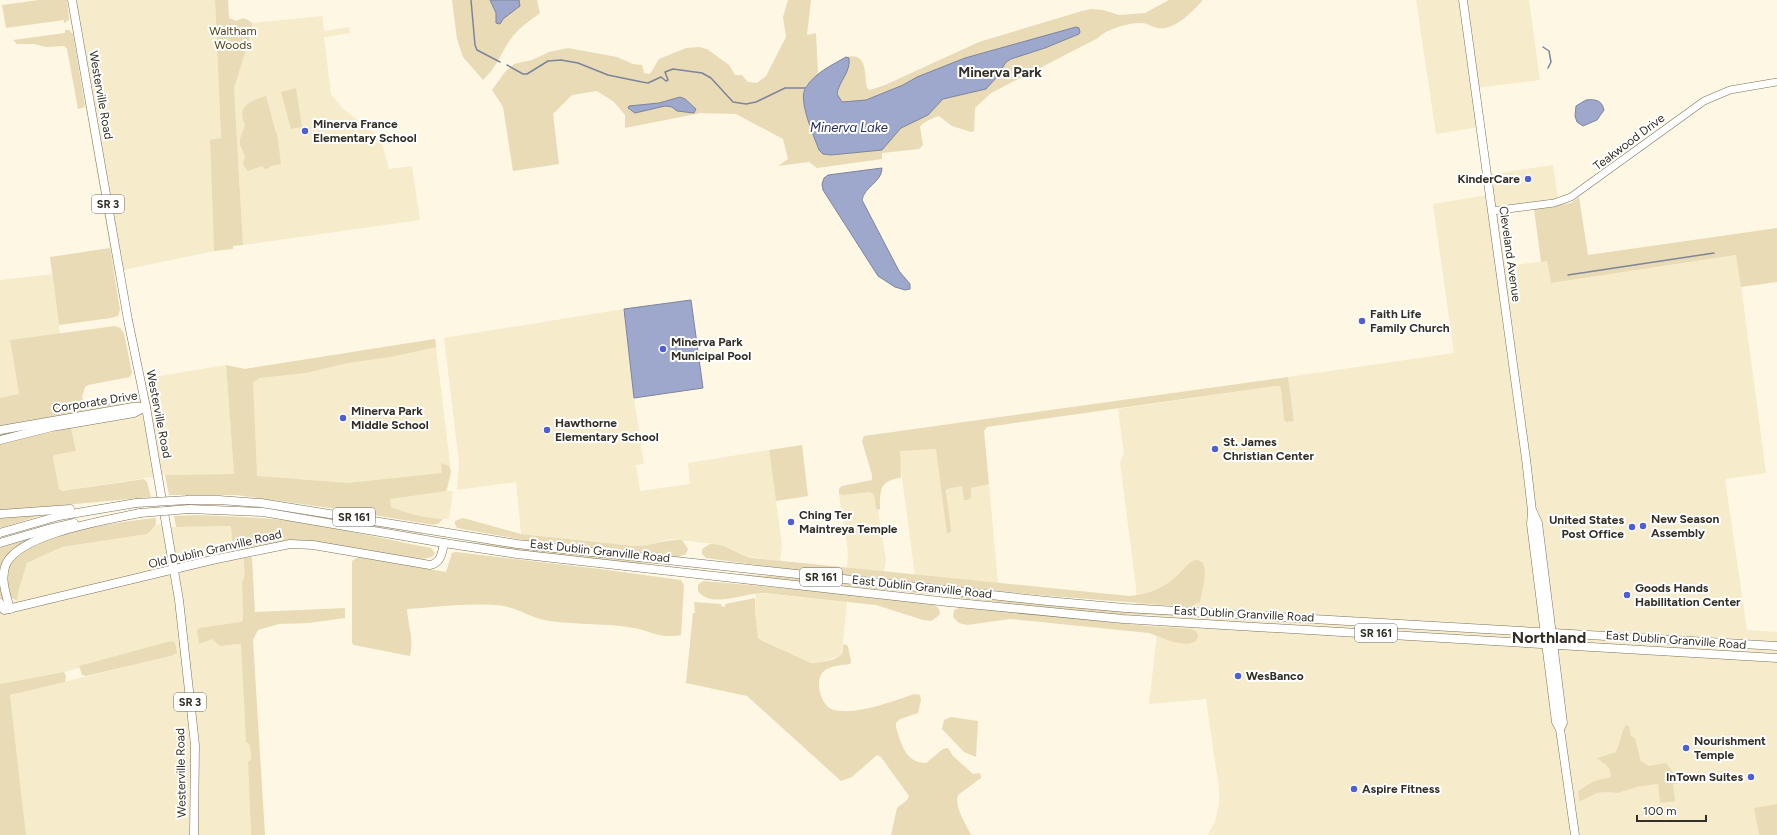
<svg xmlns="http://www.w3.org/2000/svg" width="1777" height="835" viewBox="0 0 1777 835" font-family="Figtree,sans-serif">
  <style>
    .built { fill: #f6ebcb; fill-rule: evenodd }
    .green { fill: #e8dbb6 }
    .water { fill: #9ea8cd; stroke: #7e849b }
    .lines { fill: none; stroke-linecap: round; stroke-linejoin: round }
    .stream { stroke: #7e849b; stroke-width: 1.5 }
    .minor-casing { stroke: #7a725c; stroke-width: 8 }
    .major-casing { stroke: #7a725c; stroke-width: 9 }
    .minor { stroke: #fff; stroke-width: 7 }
    .major { stroke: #fff; stroke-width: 8 }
    .major-bridge-casing { stroke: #7a725c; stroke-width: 9; stroke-linecap: butt }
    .major-bridge { stroke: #fff; stroke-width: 8 }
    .poi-dot { fill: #4e5ed4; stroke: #fff; stroke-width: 1.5 }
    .labels { text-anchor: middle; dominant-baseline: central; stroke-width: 4; stroke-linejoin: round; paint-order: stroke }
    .shield { fill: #fff; stroke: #706d67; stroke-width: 1 }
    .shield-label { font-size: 11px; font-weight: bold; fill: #332f26 }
    .park-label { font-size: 12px; fill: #554517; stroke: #fff }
    .street-label { font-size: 12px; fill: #332f26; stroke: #fff }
    .poi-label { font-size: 12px; font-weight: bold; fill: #332f26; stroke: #fff; text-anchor: start }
    .water-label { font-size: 13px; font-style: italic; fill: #242d5c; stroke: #fff }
    .quarter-label { font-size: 14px; font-weight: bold; fill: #332f26; stroke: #fff }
    .district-label { font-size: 16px; font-weight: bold; fill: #332f26; stroke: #fff }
  </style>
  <rect width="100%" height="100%" fill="#fef7e4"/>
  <g class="built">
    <path d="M67 0H215L221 138 210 141 214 251 114 272Z"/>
    <path d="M1416 0H1529L1540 80 1475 88 1480 127 1436 134Z"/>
    <path d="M322 16 324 31 349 27 350 33 324 37 331 94 342 108 371 130 381 140 389 169 412 166 420 220 243 245 234 88 251 34 252 23Z"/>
    <path d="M1553 165 1559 206 1498 215 1505 266 1547 261 1551 283 1737 255 1766 473 1725 479 1747 630 1777 632V804L1754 808 1759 835H1208L1215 821 1219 804V789L1206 699 1149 704 1159 615 1135 613 1136 587 1120 463 1124 454 1118 409 1275 386H1279L1281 389 1284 420 1294 421 1288 377 1454 353 1433 204 1488 195 1486 175ZM1629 726 1631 736 1635 739 1641 761 1649 766 1666 764 1681 783 1673 784 1661 803 1658 784 1637 787 1618 793 1607 792 1597 793 1581 801 1611 777V770L1608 765 1599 760V757L1616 752 1619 747 1622 731Z"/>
    <path d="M52 274 60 334 10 340 19 395 0 398V280Z"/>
    <path d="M624 309 634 398 644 464 636 465 640 491 690 484 688 463 769 450 782 545 780 561 744 556 714 544 671 539 649 545 635 546 521 534 516 482 457 490 459 463 444 338Z"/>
    <path d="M435 339 451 472 447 491H453L449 519 424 518 410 514 391 507 389 500 246 497 239 368 245 369Z"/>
    <path d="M226 365 234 474 165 475 62 491 59 489 53 457 54 455 76 451 68 415 131 403 135 398 150 394 147 378Z"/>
    <path d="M931 448 936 450 947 532V489L962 486 971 497V488L989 484 998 583 915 575 899 455 900 451 903 450Z"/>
    <path d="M865 491 870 492 874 495 876 509 878 510 886 560 884 572 847 568 848 553 839 494 843 495Z"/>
    <path d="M157 524 176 527 231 526 233 552H242L244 558 245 578 242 582 243 620 212 639 220 646 239 644 241 645 246 742 250 745 251 760 248 762 251 835H26L10 695 171 656V641L64 672 0 684V605L17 601 19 589 27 563 62 547 147 534 154 529Z"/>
    <path d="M756 593 847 602 842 652 840 656 820 663H811L758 638 755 610Z"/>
  </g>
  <g class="green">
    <path d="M39 0H67L69 20 64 23V20L6 28 2 5Z"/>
    <path d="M215 0H228L229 18 236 21C243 17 246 18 252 23L251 34 234 88 243 245 233 246V249L214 251 210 140 221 138Z"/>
    <path d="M452 0H537L540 13C531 20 520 27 513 36 502 50 497 68 483 80L463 57 457 39Z"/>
    <path d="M788 0H811L807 35 816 33 818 73C814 78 808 82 805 87 798 100 814 136 819 150L831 155 882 150 901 128 928 115 943 99 986 89 996 78 1006 62 1011 59 1045 48 1080 31 1079 28 1076 27 965 58 917 77 903 85 866 100 842 102 837 94 849 59 846 57C868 52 864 73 867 88L870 90 885 85 979 42 1082 11 1091 9 1103 10 1119 15 1145 13 1169 0H1202V1C1192 12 1180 25 1165 28 1155 30 1149 23 1141 23 1127 23 1107 29 1098 38L991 93 975 108 974 131 971 132 952 126 939 116C933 118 923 122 920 127L923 145 919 149 882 153V159L817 168 809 162 778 166 788 159 783 139 736 114 701 113 625 128V115L614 102 597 91 572 95 553 114 559 164 513 171 503 107 492 90 505 72 514 64 532 60 549 52 568 48 617 57 633 64 642 65 644 73 650 74 659 59 686 48 699 47 707 49 729 65 735 75H742L748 82 757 83 766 76 786 37 783 17Z"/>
    <path d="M65 30H69L73 34 85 107 78 109 67 49 64 46 46 47 34 44H17L13 40 65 33Z"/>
    <path d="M296 88 302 127 291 129 281 92Z"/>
    <path d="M266 96 276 133H277L281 164 270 166 269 168 265 169 262 166 248 171 243 165 245 156 240 145V139L245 125C236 106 250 101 266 96Z"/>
    <path d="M1579 197 1588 255 1777 228V282L1741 287 1736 255 1551 283 1547 261 1541 262 1534 209 1571 203Z"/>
    <path d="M110 248 120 310 118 316 111 318 59 325 50 257Z"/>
    <path d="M115 326 120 328 124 333 132 373 130 377 88 385 85 387 82 397 84 406 135 398 131 403 0 426V398L19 394 10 340Z"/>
    <path d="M435 339 436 347 390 357 347 363 306 373 259 378 253 383 257 476 348 483 442 473 441 463 449 466 451 472 446 491 390 499 391 507C409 514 424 518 443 519L439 523 434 525 337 509 236 495H169L165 475 234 474 226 365 245 369Z"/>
    <path d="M1288 377 1294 421 1286 422 1284 420 1281 389 1279 386H1275L987 427 984 431 989 484 971 488V497L968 500H964L962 486 947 489 946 491 951 531 947 534 936 450 934 449 900 451 901 476 900 478C879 481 880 491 880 509L878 510 876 509 874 495 870 492 843 495 839 494V489L842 486 872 480V475L862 441 864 436Z"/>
    <path d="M71 428 76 451 54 455 53 457 59 489 62 491 144 479 147 482 151 497 0 511V443Z"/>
    <path d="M802 445 808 496 776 501 769 450Z"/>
    <path d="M271 509 302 512 423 532 422 534 392 529 349 524Z"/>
    <path d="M39 514V516L0 528V516Z"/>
    <path d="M197 515C222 516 247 517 273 519 326 525 379 538 431 548L435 553 432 557 422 559 313 543 233 552 231 526 176 527 174 516Z"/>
    <path d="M156 518C157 526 153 529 147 534L62 547 27 563 19 589 17 601 10 597C8 586 4 575 10 564 24 534 125 521 156 518Z"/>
    <path d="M463 518 521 534 635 546C652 546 664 539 682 540L688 549 686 554 678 557 546 544 457 528 455 524V521Z"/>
    <path d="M29 539V540L8 556 5 602H3L0 597V548Z"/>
    <path d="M469 542 667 564 610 562 469 544Z"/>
    <path d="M710 544C726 543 737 555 752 558L1129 596C1147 595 1164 588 1177 576 1182 571 1187 564 1193 561 1196 559 1199 560 1202 562 1209 572 1201 591 1200 603L1198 602 1194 605 1195 607H1191L1037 595 787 569 706 558 702 554V549Z"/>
    <path d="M456 552 600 569 681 580 684 585 681 635C661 639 653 632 634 628 607 623 578 625 550 621 533 619 520 609 504 606 474 602 437 607 407 609 408 625 414 639 410 656L354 645 352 643V561L358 557 446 572 452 553Z"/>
    <path d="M250 557 252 558 255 612 345 608V618L309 623 279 624 258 630 253 640 265 835H251L248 762 251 760 250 745 246 742 241 645 239 644 220 646 212 639 199 644 197 631 199 628 241 622 243 620 242 582C247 575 243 566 244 558Z"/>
    <path d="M718 573 788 577 926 591 936 595Z"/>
    <path d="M703 581 840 593 935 605 939 609 940 614 936 618 931 621 923 620 876 605 763 593C744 593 711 609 698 591V585Z"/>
    <path d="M962 596 1181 615V616L1110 614 960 598Z"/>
    <path d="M755 598V610L758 638 761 640 811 663C820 663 834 661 841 655 843 652 843 649 843 645L845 644 848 646 851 662 850 664C843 665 829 666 824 671 814 679 820 704 831 709 854 717 892 701 915 694L920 695 921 700 918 713 900 719 896 723V727C901 743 905 763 926 763L943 749 948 748 953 756 973 774 979 773 981 775V778L958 795C954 807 966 824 971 835H891L897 808 907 800 909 796 881 757 877 755 852 777 841 781 747 696 686 683 693 613H695L694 602 721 604V606L725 607V604Z"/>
    <path d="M962 607 1149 626 1191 629 1197 632 1198 637 1195 642 1187 644 1173 642 1149 633 1010 619 967 625 959 623 953 617 954 610Z"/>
    <path d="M171 641 175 643 177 653 171 656 86 676 82 675 79 666Z"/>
    <path d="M64 672 66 676 65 682 10 695 26 835H0V684Z"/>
    <path d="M951 717 978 721 976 757 964 752 942 729 944 720Z"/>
    <path d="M1626 725 1629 726 1631 736 1635 738 1641 761 1649 766 1666 763 1681 783 1673 784 1675 801 1660 803 1658 784 1637 787 1618 793 1607 792 1597 793 1581 801 1579 800 1578 791 1594 781 1611 777C1611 765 1605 765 1597 758L1616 752C1621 743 1620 733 1626 725Z"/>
    <path d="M1777 804V835H1759L1754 808Z"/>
  </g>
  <g class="water">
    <path d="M490 0H519L520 6 503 19 500 24 496 23V13Z"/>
    <path d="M1076 27 1079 28 1080 32 1079 34 1045 48 1011 59 1006 62 996 78 986 89 943 99 928 115 901 128 882 150 831 155 823 154 819 150C814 136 797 99 806 87 815 73 832 65 846 57L849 58C851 72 839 81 837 94L842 102 866 100 903 85 917 77 965 58Z"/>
    <path d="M680 97 685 99 696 109 694 113 677 111 672 107 665 106 635 113 628 108 629 106 659 103Z"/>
    <path d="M1586 100C1595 99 1602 100 1604 110L1597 120 1583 126 1577 122 1575 116 1576 106Z"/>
    <path d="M882 168C882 182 864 187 862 200L899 271 910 284V289L905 290 895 287 878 276 823 190 822 184 824 178 828 175Z"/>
    <path d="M691 300 703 388 634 398 624 309Z"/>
  </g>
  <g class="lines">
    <g class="stream">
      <path d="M471 0 475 45 477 50 500 62"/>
      <path d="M1543 47 1549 51 1551 62 1548 68"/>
      <path d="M507 65 523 74H527L548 61 561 60 578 63 608 75 642 82 648 83 661 77 666 81 668 80 665 72 673 69 702 73 711 78 733 102 746 104 756 102 785 88H805"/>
      <path d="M1568 275 1714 253"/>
    </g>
    <defs>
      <path id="minor" d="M1492 211 1554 203 1571 197 1704 101 1730 90 1777 82"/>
      <g id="major">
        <path d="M72 0 128 320 146 407 179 600 195 745 194 835"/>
        <path d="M1463 0 1526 459 1532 511 1531 524 1556 722 1560 729 1575 835"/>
        <path d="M0 430 133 407H145"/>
        <path d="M0 440 52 427 134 413 146 407"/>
        <path d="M188 500H219L261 503 517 544 1047 601 1125 608 1777 646"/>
        <path d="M189 509 263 512 444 543 517 554 948 602 1123 619 1777 658"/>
        <path d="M1533 512 1538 523 1563 723 1560 729"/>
        <path d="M0 514 70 509"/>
        <path d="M0 533 59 516 136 503"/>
        <path d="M0 543 48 529 74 523"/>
        <path d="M0 603 4 610 212 560 290 544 313 545 430 565C441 563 442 553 444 543"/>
        <path d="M10 609C6 594 0 579 6 564 21 533 108 520 140 513"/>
      </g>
    </defs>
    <use href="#minor" class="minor-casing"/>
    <use href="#major" class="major-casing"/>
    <use href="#minor" class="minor"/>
    <use href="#major" class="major"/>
    <defs>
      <g id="major-bridge">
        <path d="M136 503 188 500"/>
        <path d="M140 513 189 509"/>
      </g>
    </defs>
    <use href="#major-bridge" class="major-bridge-casing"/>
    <use href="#major-bridge" class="major-bridge"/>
  </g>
  <g class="poi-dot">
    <circle cx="305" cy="131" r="4"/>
    <circle cx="1528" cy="179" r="4"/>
    <circle cx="1362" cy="321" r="4"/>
    <circle cx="663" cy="349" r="4"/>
    <circle cx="343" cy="418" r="4"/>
    <circle cx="547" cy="430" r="4"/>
    <circle cx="1215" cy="449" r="4"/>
    <circle cx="791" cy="522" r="4"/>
    <circle cx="1643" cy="526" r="4"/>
    <circle cx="1632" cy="527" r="4"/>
    <circle cx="1627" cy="595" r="4"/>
    <circle cx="1238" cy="676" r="4"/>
    <circle cx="1686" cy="748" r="4"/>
    <circle cx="1751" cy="777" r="4"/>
    <circle cx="1354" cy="789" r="4"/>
  </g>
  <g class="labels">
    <g class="shield">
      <rect x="92" y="195" width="32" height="18" rx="3"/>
      <rect x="333" y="508" width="42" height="18" rx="3"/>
      <rect x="800" y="568" width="42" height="18" rx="3"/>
      <rect x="1355" y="624" width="42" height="18" rx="3"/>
      <rect x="174" y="693" width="32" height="18" rx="3"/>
    </g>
    <g class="shield-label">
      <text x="108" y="204">SR 3</text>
      <text x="354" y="517">SR 161</text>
      <text x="821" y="577">SR 161</text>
      <text x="1376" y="633">SR 161</text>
      <text x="190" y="702">SR 3</text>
    </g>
    <g class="park-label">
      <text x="233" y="31">Waltham<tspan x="233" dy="14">Woods</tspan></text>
    </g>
    <g class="street-label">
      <text transform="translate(101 95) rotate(80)">Westerville Road</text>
      <text transform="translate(1629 142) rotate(-37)">Teakwood Drive</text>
      <text transform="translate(1510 254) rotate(82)">Cleveland Avenue</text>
      <text transform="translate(95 402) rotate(-9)">Corporate Drive</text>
      <text transform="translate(159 414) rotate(79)">Westerville Road</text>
      <text transform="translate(215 549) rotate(-13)">Old Dublin Granville Road</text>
      <text transform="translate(600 551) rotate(6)">East Dublin Granville Road</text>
      <text transform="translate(922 587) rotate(6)">East Dublin Granville Road</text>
      <text transform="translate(1244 614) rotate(3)">East Dublin Granville Road</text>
      <text transform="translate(1676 640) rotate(4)">East Dublin Granville Road</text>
      <text transform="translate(181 773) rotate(-91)">Westerville Road</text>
    </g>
    <g class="poi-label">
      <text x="313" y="124">Minerva France<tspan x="313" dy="14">Elementary School</tspan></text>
      <text x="1520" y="179" text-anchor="end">KinderCare</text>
      <text x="1370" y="314">Faith Life<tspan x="1370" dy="14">Family Church</tspan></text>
      <text x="671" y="342">Minerva Park<tspan x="671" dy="14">Municipal Pool</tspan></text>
      <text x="351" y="411">Minerva Park<tspan x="351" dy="14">Middle School</tspan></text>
      <text x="555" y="423">Hawthorne<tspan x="555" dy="14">Elementary School</tspan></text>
      <text x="1223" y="442">St. James<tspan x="1223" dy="14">Christian Center</tspan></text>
      <text x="799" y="515">Ching Ter<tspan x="799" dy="14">Maintreya Temple</tspan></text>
      <text x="1651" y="519">New Season<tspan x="1651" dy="14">Assembly</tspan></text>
      <text x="1624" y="520" text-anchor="end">United States<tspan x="1624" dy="14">Post Office</tspan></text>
      <text x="1635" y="588">Goods Hands<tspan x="1635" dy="14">Habilitation Center</tspan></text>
      <text x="1246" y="676">WesBanco</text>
      <text x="1694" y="741">Nourishment<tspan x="1694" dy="14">Temple</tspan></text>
      <text x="1743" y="777" text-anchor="end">InTown Suites</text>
      <text x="1362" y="789">Aspire Fitness</text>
    </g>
    <g class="water-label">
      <text x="849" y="127">Minerva Lake</text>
    </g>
    <g class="quarter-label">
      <text x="1000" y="72">Minerva Park</text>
    </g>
    <g class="district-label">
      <text x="1549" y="637">Northland</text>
    </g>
  </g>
  <path d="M1637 815v6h69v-6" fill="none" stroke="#332f26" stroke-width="2"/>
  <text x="1643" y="815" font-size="12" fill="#332f26" stroke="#ffffff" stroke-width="3" paint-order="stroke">100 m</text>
</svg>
